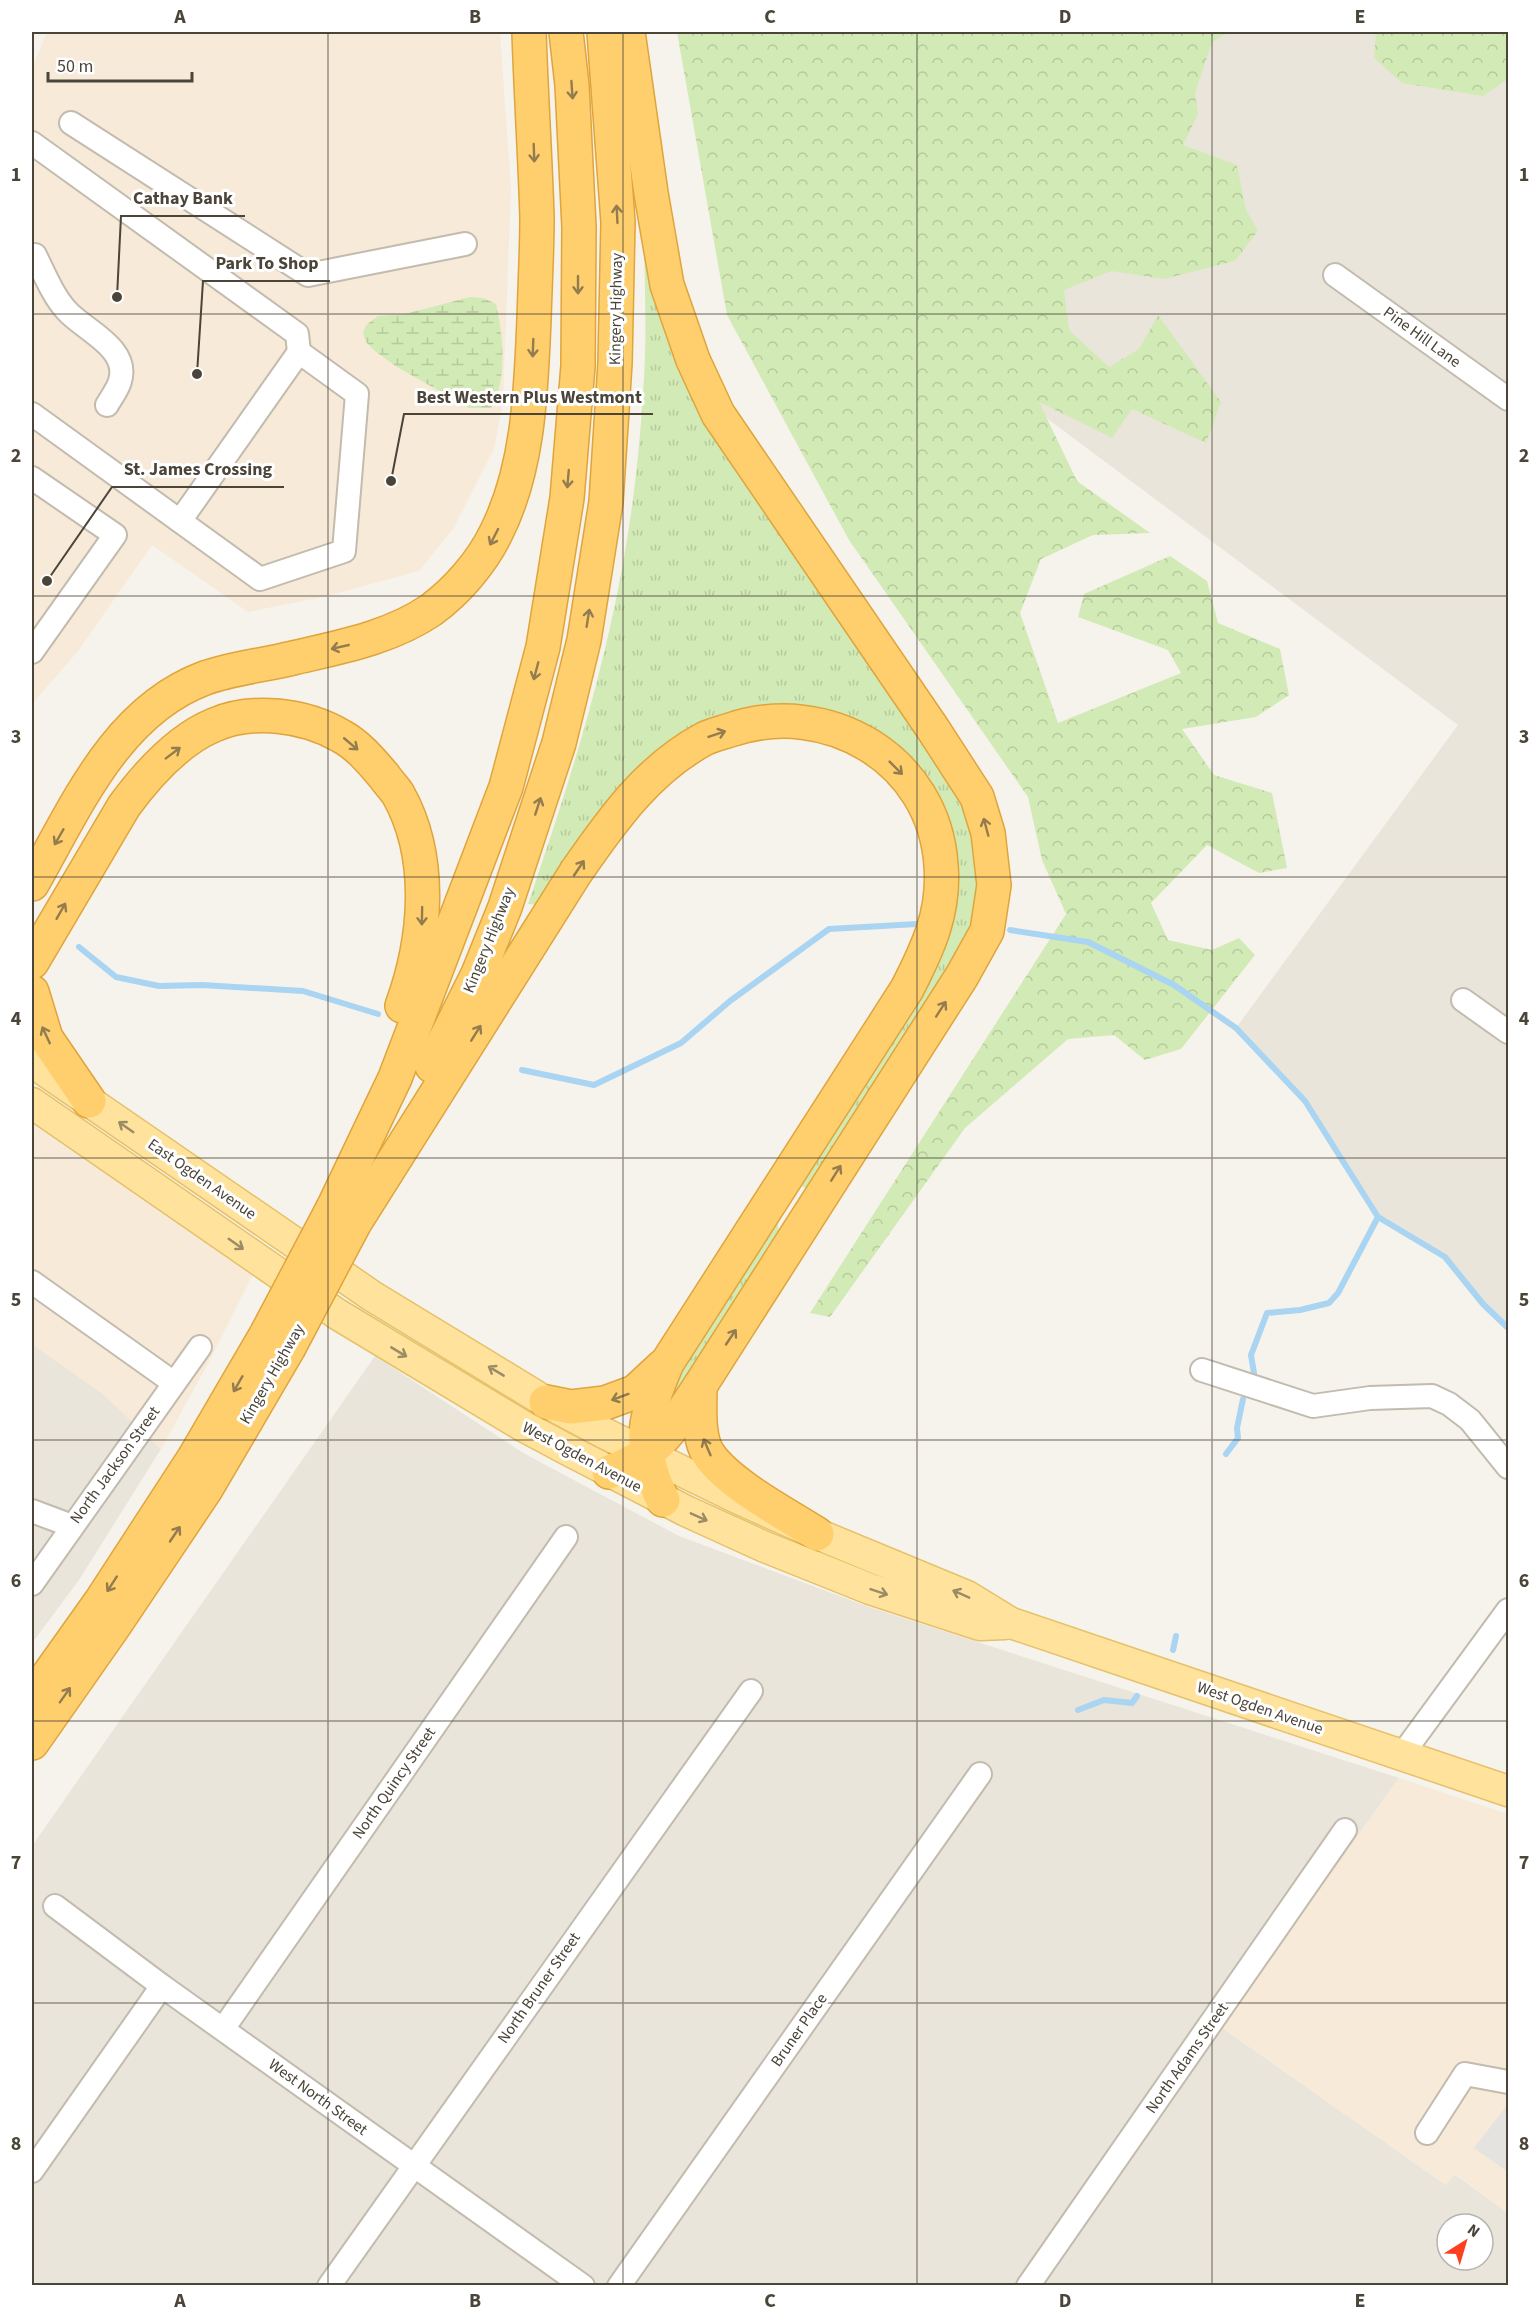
<svg xmlns="http://www.w3.org/2000/svg" width="1540" height="2317" viewBox="0 0 1540 2317" font-family="'Source Sans 3',sans-serif">
  <style>
    .residential { fill: #eae5da; fill-rule: evenodd }
    .commercial { fill: #f7ead8 }
    .grass { fill: url(#grass-tufts) }
    .forest { fill: url(#forest-crowns) }
    .wetland { fill: url(#wetland-marsh) }
    .parking { fill: #e5e3e0 }
    .lines { fill: none; stroke-linecap: round; stroke-linejoin: round }
    .stream { stroke: #a9d4f2; stroke-width: 6 }
    .minor-casing { stroke: #c2bbae; stroke-width: 26 }
    .major-casing { stroke: #e6c16a; stroke-width: 33 }
    .highway-casing { stroke: #e0a43c; stroke-width: 36 }
    .minor { stroke: #fff; stroke-width: 22 }
    .major { stroke: #ffe39c; stroke-width: 30 }
    .highway { stroke: #ffcf6e; stroke-width: 33 }
    .highway-bridge-casing { stroke: #e0a43c; stroke-width: 36; stroke-linecap: butt }
    .highway-bridge { stroke: #ffcf6e; stroke-width: 33 }
    .oneway { stroke: #937c4e }
    .oneway2 { stroke: #9c8c66 }
    .grid { fill: none; stroke: #4b4439; stroke-width: 1.5; stroke-opacity: 0.55 }
    .labels { text-anchor: middle; dominant-baseline: central; stroke-width: 6; stroke-linejoin: round; paint-order: stroke }
    .street-label { font-size: 16px; fill: #4b4439; stroke: #fff }
    .leader { fill: none; stroke: #4b4439; stroke-width: 2 }
    .callout-dot { fill: #4b4439; stroke: #fff; stroke-width: 2 }
    .callout-label { font-size: 18px; text-anchor: middle; font-weight: bold; fill: #4b4439; stroke: #fff; stroke-width: 6; stroke-linejoin: round; paint-order: stroke }
    .neatline { fill: none; stroke: #4b4439; stroke-width: 2 }
    .grid-label { font-size: 20px; text-anchor: middle; font-weight: bold; fill: #4b4439 }
  </style>
  <defs>
    <pattern id="grass-tufts" width="24" height="20" patternUnits="userSpaceOnUse" patternTransform="scale(1.5)"><rect width="24" height="20" fill="#d2eab5"/><path d="M3 7l-1-3M5 7V3M7 7l1-3M15 17l-1-3M17 17v-4M19 17l1-3" fill="none" stroke="#b6ca9c"/></pattern>
    <pattern id="forest-crowns" width="20" height="18" patternUnits="userSpaceOnUse" patternTransform="scale(1.5)"><rect width="20" height="18" fill="#d2eab5"/><path d="M2 6a3 3 0 1 1 6 0M12 15a3 3 0 1 1 6 0" fill="none" stroke="#b6ca9c"/></pattern>
    <pattern id="wetland-marsh" width="20" height="14" patternUnits="userSpaceOnUse" patternTransform="scale(1.5)"><rect width="20" height="14" fill="#d2eab5"/><path d="M1 5h8M5 5V1M11 12h8M15 12V8" fill="none" stroke="#b6ca9c"/></pattern>
  </defs>
  <rect width="100%" height="100%" fill="#f6f3ec"/>
  <g class="residential">
    <path d="M1216 32H1508V1328L1483 1304 1445 1257 1378 1217 1305 1101 1236 1028 1458 725 978 367Z"/>
    <path d="M32 1344 103 1394 161 1449 79 1580 32 1643Z"/>
    <path d="M375 1356 525 1454 679 1536 869 1607 1399 1778 1221 2027 1446 2185 1454 2174 1508 2213V2285L32 2286V1846ZM1447 2224H1483V2260H1447Z"/>
  </g>
  <g class="commercial">
    <path d="M47 32H500L511 189 503 401 494 449 453 529 419 571 327 596 248 612 152 545 78 651 32 704V68Z"/>
    <path d="M32 1119 254 1272 212 1356 161 1449 103 1394 32 1344Z"/>
    <path d="M1399 1778 1508 1814V2213L1455 2174 1446 2185 1221 2027Z"/>
  </g>
  <g class="grass">
    <path d="M644 243 674 355 697 409 963 799 976 840 980 875 970 939 810 1190 798 1185 916 1001 944 952 950 920 909 760 733 714 539 905 528 904C555 824 582 744 602 661 624 574 638 482 643 392 647 343 645 293 644 243Z"/>
    <path d="M777 1223 781 1237 675 1399 666 1396Z"/>
  </g>
  <g class="forest">
    <path d="M677 32H1230L1212 42 1195 93 1198 114 1183 145 1237 165 1246 210 1258 231 1235 261 1164 279 1111 271 1064 290 1069 330 1109 367 1139 349 1158 315 1221 402 1206 443 1132 409 1112 438 1039 402 1077 481 1150 533 1093 535 1041 559 1020 613 1058 723 1181 673 1168 650 1078 617 1084 594 1170 556 1207 581 1218 623 1280 649 1289 695 1256 717 1182 729 1214 775 1272 793 1287 868 1259 873 1207 845 1151 903 1168 940 1212 950 1239 938 1255 955 1181 1049 1145 1060 1114 1035 1068 1039 965 1128 830 1317 810 1313 1066 914 1042 860 1028 797 849 540 727 315Z"/>
    <path d="M1376 32H1508V79L1483 96 1402 83 1374 58Z"/>
  </g>
  <path class="wetland" d="M470 297 483 298 496 304C503 335 508 380 491 408H469L397 367 375 351 366 342 363 333 366 325 378 316 405 314Z"/>
  <path class="parking" d="M1508 2104V2172L1474 2148Z"/>
  <g class="lines">
    <g class="stream">
      <path d="M1010 930 1088 942 1174 985 1236 1028 1305 1101 1378 1217 1445 1257 1483 1304 1508 1328"/>
      <path d="M79 947 116 977 159 986 202 985 303 991 378 1014"/>
      <path d="M522 1070 594 1085 681 1043 730 1001 829 929 917 924"/>
      <path d="M1254 1373 1251 1355 1267 1313 1300 1310 1329 1303 1338 1293 1378 1217"/>
      <path d="M1226 1454 1238 1438 1237 1428 1243 1399"/>
      <path d="M1173 1650 1176 1636"/>
      <path d="M1078 1710 1104 1700 1132 1703 1137 1696"/>
    </g>
    <defs>
      <g id="minor">
        <path d="M71 123 308 275 465 244"/>
        <path d="M32 143 297 334 299 352 357 394 344 551 260 579 32 414"/>
        <path d="M35 255C44 273 53 296 67 311 84 330 130 348 120 381 118 389 111 398 107 405"/>
        <path d="M1335 275 1508 399"/>
        <path d="M32 478 115 535 32 652"/>
        <path d="M180 521 299 352"/>
        <path d="M1463 1000 1508 1032"/>
        <path d="M32 1282 174 1383"/>
        <path d="M1202 1370 1313 1406 1370 1398 1432 1396 1449 1404 1470 1420 1508 1467"/>
        <path d="M32 1511 72 1526"/>
        <path d="M32 1584 200 1347"/>
        <path d="M1401 1756 1508 1610"/>
        <path d="M55 1906 162 1986 583 2286"/>
        <path d="M223 2029 566 1537"/>
        <path d="M1427 2133 1465 2074 1508 2082"/>
        <path d="M32 2171 162 1986"/>
        <path d="M329 2286 751 1691"/>
        <path d="M619 2286 980 1774"/>
        <path d="M1028 2286 1345 1830"/>
      </g>
      <g id="major">
        <path d="M32 1062 372 1296 546 1402 604 1433 735 1497 817 1534 967 1596 1011 1623 1508 1791"/>
        <path d="M32 1103 337 1314 523 1426 566 1449 686 1511 765 1547 870 1589 980 1625 1005 1624"/>
      </g>
      <g id="highway">
        <path d="M32 884C76 807 116 711 205 678 233 668 265 665 293 658 340 647 390 638 431 610 457 591 482 562 496 533 529 468 531 390 534 319 535 285 537 251 537 217 535 155 531 93 529 32"/>
        <path d="M32 962 124 806C146 776 178 740 214 725 253 708 305 715 341 736 358 745 372 762 384 776 388 782 394 788 398 794 434 858 426 940 402 1006"/>
        <path d="M32 992 46 1038 89 1101"/>
        <path d="M432 1066 478 974 505 907 559 743 584 640 606 502 615 363 618 222 604 32"/>
        <path d="M333 1208 395 1078 506 787 543 647 567 498 578 366 579 227 572 85 566 32"/>
        <path d="M354 1224 576 872C612 820 648 769 704 739 712 735 721 733 730 730 827 697 934 759 941 865 945 912 928 948 907 989L667 1363C645 1417 635 1444 663 1500"/>
        <path d="M700 1386C700 1406 697 1438 709 1455 730 1485 786 1514 817 1534"/>
        <path d="M546 1402 571 1407 605 1403 635 1392 663 1366"/>
        <path d="M609 1472C660 1454 671 1429 700 1386L962 976 987 931 994 885 988 833 977 797 933 729 718 414 693 360 667 285 651 193 628 32"/>
        <path d="M32 1698 101 1601 194 1458 267 1333"/>
        <path d="M32 1743 114 1626 206 1489 288 1349"/>
      </g>
    </defs>
    <use href="#minor" class="minor-casing"/>
    <use href="#major" class="major-casing"/>
    <use href="#highway" class="highway-casing"/>
    <use href="#minor" class="minor"/>
    <use href="#major" class="major"/>
    <use href="#highway" class="highway"/>
    <defs>
      <g id="highway-bridge">
        <path d="M267 1333 333 1208"/>
        <path d="M288 1349 354 1224"/>
      </g>
    </defs>
    <use href="#highway-bridge" class="highway-bridge-casing"/>
    <use href="#highway-bridge" class="highway-bridge"/>
  </g>
  <defs><path id="oneway-shaft" d="M-6 0H5M1.5-3L5.5 0L1.5 3" fill="none" stroke-width="1.6" stroke-linecap="round" stroke-linejoin="round" transform="scale(1.5)"/></defs>
  <g class="oneway">
    <use href="#oneway-shaft" transform="translate(572 90) rotate(86)"/>
    <use href="#oneway-shaft" transform="translate(534 153) rotate(88)"/>
    <use href="#oneway-shaft" transform="translate(617 214) rotate(-93)"/>
    <use href="#oneway-shaft" transform="translate(578 285) rotate(90)"/>
    <use href="#oneway-shaft" transform="translate(533 348) rotate(92)"/>
    <use href="#oneway-shaft" transform="translate(568 479) rotate(95)"/>
    <use href="#oneway-shaft" transform="translate(494 537) rotate(117)"/>
    <use href="#oneway-shaft" transform="translate(588 618) rotate(-81)"/>
    <use href="#oneway-shaft" transform="translate(340 647) rotate(167)"/>
    <use href="#oneway-shaft" transform="translate(536 671) rotate(105)"/>
    <use href="#oneway-shaft" transform="translate(717 734) rotate(-19)"/>
    <use href="#oneway-shaft" transform="translate(351 744) rotate(40)"/>
    <use href="#oneway-shaft" transform="translate(173 753) rotate(-37)"/>
    <use href="#oneway-shaft" transform="translate(896 768) rotate(45)"/>
    <use href="#oneway-shaft" transform="translate(538 806) rotate(-72)"/>
    <use href="#oneway-shaft" transform="translate(986 827) rotate(-105)"/>
    <use href="#oneway-shaft" transform="translate(59 837) rotate(120)"/>
    <use href="#oneway-shaft" transform="translate(579 868) rotate(-56)"/>
    <use href="#oneway-shaft" transform="translate(61 911) rotate(-60)"/>
    <use href="#oneway-shaft" transform="translate(422 916) rotate(91)"/>
    <use href="#oneway-shaft" transform="translate(941 1009) rotate(-57)"/>
    <use href="#oneway-shaft" transform="translate(476 1033) rotate(-58)"/>
    <use href="#oneway-shaft" transform="translate(46 1035) rotate(-115)"/>
    <use href="#oneway-shaft" transform="translate(836 1173) rotate(-58)"/>
    <use href="#oneway-shaft" transform="translate(731 1337) rotate(-56)"/>
    <use href="#oneway-shaft" transform="translate(238 1384) rotate(120)"/>
    <use href="#oneway-shaft" transform="translate(620 1397) rotate(160)"/>
    <use href="#oneway-shaft" transform="translate(707 1447) rotate(-113)"/>
    <use href="#oneway-shaft" transform="translate(175 1534) rotate(-56)"/>
    <use href="#oneway-shaft" transform="translate(112 1584) rotate(123)"/>
    <use href="#oneway-shaft" transform="translate(65 1695) rotate(-55)"/>
  </g>
  <g class="oneway2">
    <use href="#oneway-shaft" transform="translate(126 1127) rotate(-145)"/>
    <use href="#oneway-shaft" transform="translate(236 1244) rotate(35)"/>
    <use href="#oneway-shaft" transform="translate(399 1352) rotate(31)"/>
    <use href="#oneway-shaft" transform="translate(496 1371) rotate(-149)"/>
    <use href="#oneway-shaft" transform="translate(699 1517) rotate(24)"/>
    <use href="#oneway-shaft" transform="translate(879 1592) rotate(18)"/>
    <use href="#oneway-shaft" transform="translate(961 1594) rotate(-156)"/>
  </g>
  <path class="grid" d="M328 32V2286M623 32V2286M917 32V2286M1212 32V2286M32 314H1508M32 596H1508M32 877H1508M32 1158H1508M32 1440H1508M32 1721H1508M32 2003H1508"/>
  <g class="labels">
    <g class="street-label">
      <text transform="translate(616 309) rotate(-89)">Kingery Highway</text>
      <text transform="translate(1422 337) rotate(36)">Pine Hill Lane</text>
      <text transform="translate(489 940) rotate(-68)">Kingery Highway</text>
      <text transform="translate(202 1179) rotate(35)">East Ogden Avenue</text>
      <text transform="translate(272 1374) rotate(-60)">Kingery Highway</text>
      <text transform="translate(582 1457) rotate(28)">West Ogden Avenue</text>
      <text transform="translate(115 1465) rotate(-54)">North Jackson Street</text>
      <text transform="translate(1260 1708) rotate(19)">West Ogden Avenue</text>
      <text transform="translate(394 1783) rotate(-55)">North Quincy Street</text>
      <text transform="translate(539 1988) rotate(-55)">North Bruner Street</text>
      <text transform="translate(799 2030) rotate(-55)">Bruner Place</text>
      <text transform="translate(1187 2058) rotate(-55)">North Adams Street</text>
      <text transform="translate(318 2097) rotate(36)">West North Street</text>
    </g>
  </g>
  <path class="leader" d="M117 297L121 216H245M197 374L203 281H330M391 481L404 414H653M47 581L112 487H284"/>
  <g class="callout-dot">
    <circle cx="117" cy="297" r="6"/>
    <circle cx="197" cy="374" r="6"/>
    <circle cx="391" cy="481" r="6"/>
    <circle cx="47" cy="581" r="6"/>
  </g>
  <g class="callout-label">
    <text x="183" y="204">Cathay Bank</text>
    <text x="267" y="269">Park To Shop</text>
    <text x="529" y="403">Best Western Plus Westmont</text>
    <text x="198" y="475">St. James Crossing</text>
  </g>
  <rect width="1540" height="2317" fill="none" stroke="#ffffff" stroke-width="66"/>
  <g transform="translate(1465 2242) rotate(37)"><circle r="28" fill="#ffffff" stroke="#b7b4b0" stroke-width="1.5"/>
  <path d="M0-4.5L10 22L0 15L-10 22Z" fill="#fc3f1d"/>
  <text y="-9" font-size="16" font-weight="bold" text-anchor="middle" fill="#4b4439">N</text>
  </g>
  <path d="M48 72v9h144v-9" fill="none" stroke="#4b4439" stroke-width="3"/>
  <text x="57" y="72" font-size="18" fill="#4b4439" stroke="#ffffff" stroke-width="4.5" paint-order="stroke">50 m</text>
  <rect x="33" y="33" width="1474" height="2251" class="neatline"/>
  <g class="grid-label">
    <text x="180" y="23">A</text>
    <text x="475" y="23">B</text>
    <text x="770" y="23">C</text>
    <text x="1065" y="23">D</text>
    <text x="1360" y="23">E</text>
    <text x="16" y="181">1</text>
    <text x="1524" y="181">1</text>
    <text x="16" y="462">2</text>
    <text x="1524" y="462">2</text>
    <text x="16" y="743">3</text>
    <text x="1524" y="743">3</text>
    <text x="16" y="1025">4</text>
    <text x="1524" y="1025">4</text>
    <text x="16" y="1306">5</text>
    <text x="1524" y="1306">5</text>
    <text x="16" y="1587">6</text>
    <text x="1524" y="1587">6</text>
    <text x="16" y="1869">7</text>
    <text x="1524" y="1869">7</text>
    <text x="16" y="2150">8</text>
    <text x="1524" y="2150">8</text>
    <text x="180" y="2307">A</text>
    <text x="475" y="2307">B</text>
    <text x="770" y="2307">C</text>
    <text x="1065" y="2307">D</text>
    <text x="1360" y="2307">E</text>
  </g>
</svg>
